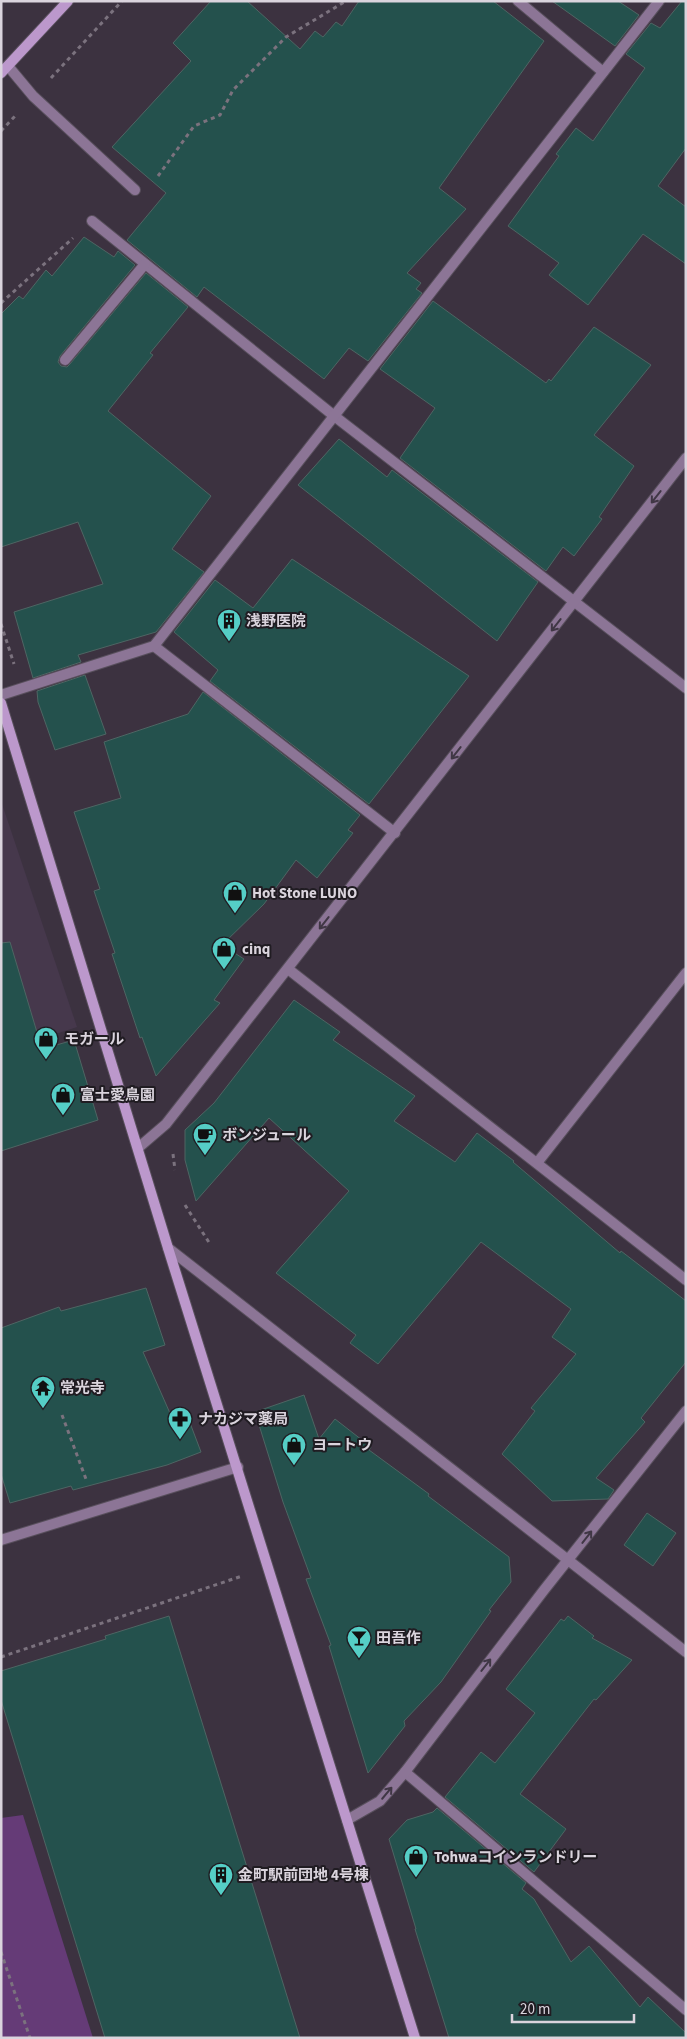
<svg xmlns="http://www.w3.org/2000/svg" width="687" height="2039" viewBox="0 0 687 2039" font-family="'Source Sans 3','Noto Sans JP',sans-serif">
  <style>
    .built { fill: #46384c }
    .green { fill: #653b77 }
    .building { fill: #24514d; stroke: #4e6563 }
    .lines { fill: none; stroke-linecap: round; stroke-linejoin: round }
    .lane-casing { stroke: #584f5c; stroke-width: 12 }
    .street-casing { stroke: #584f5c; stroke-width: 12 }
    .secondary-casing { stroke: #584f5c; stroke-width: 12 }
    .path { stroke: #7b727e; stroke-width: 3; stroke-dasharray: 4 4; stroke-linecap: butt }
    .lane { stroke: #8c7596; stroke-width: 10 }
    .street { stroke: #8c7596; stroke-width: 10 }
    .secondary { stroke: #bc98cc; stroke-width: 10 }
    .oneway { stroke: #403745 }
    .labels { text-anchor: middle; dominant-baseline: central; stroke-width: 4; stroke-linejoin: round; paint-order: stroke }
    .poi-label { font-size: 15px; font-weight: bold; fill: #dad4dd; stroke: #201c22; text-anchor: start }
  </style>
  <rect width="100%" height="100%" fill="#3c3240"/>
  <path class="built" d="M1 801 77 1027 1 1052Z"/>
  <path class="green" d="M23 1815 93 2038H1V1818Z"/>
  <g class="building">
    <path d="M211 1H247L300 49 315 31 323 37 336 22 342 26 359 1H493L544 41 439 188 466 209 407 273 421 283 416 289 422 293 368 361 349 348 324 379 204 287 197 297 127 240 166 193 112 147 191 61 173 43Z"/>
    <path d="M552 1H618L639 15 615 46Z"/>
    <path d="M682 1H686V148L658 186 686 207V264L643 234 588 305 549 275 559 263 508 226 559 156 556 154 576 128 593 141 645 68 626 54 651 23 660 28Z"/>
    <path d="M84 237 114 257 118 251 135 265 60 356 58 362 61 366 67 367 70 364 146 273 188 307 150 353 153 355 108 411 211 496 172 549 204 572 156 632 78 655 81 662 33 678 14 612 103 584 78 522 1 547V314L19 296 23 299 46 270 52 276Z"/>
    <path d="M433 301 546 383 549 379 551 381 594 327 651 365 594 435 634 466 599 517 602 519 574 556 563 547 546 571 400 458 435 408 380 369Z"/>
    <path d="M339 439 387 477 392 470 538 582 497 641 298 485Z"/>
    <path d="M292 559 469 676 369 804 210 681 218 670 174 632 215 580 253 608Z"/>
    <path d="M85 675 106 734 55 750 38 702 37 691Z"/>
    <path d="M203 692 360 815 348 830 353 833 317 878 296 860 264 904 222 945 244 959 214 1000 220 1003 156 1076 142 1037 140 1038 112 954 115 953 94 891 100 889 74 812 121 798 104 742 188 714Z"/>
    <path d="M10 942 42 1049 74 1040 98 1120 1 1151V943Z"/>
    <path d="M294 1000 340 1032 333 1040 415 1096 394 1121 455 1162 477 1133 514 1161 513 1162 620 1253 621 1251 686 1301V1362L641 1418 645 1422 596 1478 614 1490 608 1499 552 1501 502 1454 535 1411 531 1408 576 1354 552 1337 571 1309 481 1242 378 1364 350 1343 356 1335 276 1273 349 1191 269 1118 196 1201 185 1160V1130L214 1103Z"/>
    <path d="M146 1288 165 1345 143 1352 173 1420 187 1415 201 1452 167 1465 73 1490 71 1486 10 1503 1 1474V1328L59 1307 61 1311Z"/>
    <path d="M304 1395 319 1439 335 1419 371 1447 369 1450 429 1494 428 1496 509 1557 511 1582 489 1610 491 1611 441 1682 404 1721 405 1726 368 1773 329 1646 331 1645 306 1579 311 1578 283 1502 255 1412Z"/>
    <path d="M647 1513 676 1533 653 1566 624 1545Z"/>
    <path d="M169 1616 300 2038H105L1 1700V1671L106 1639 105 1636Z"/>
    <path d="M568 1616 594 1636 592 1638 632 1660 596 1700 594 1699 520 1794 566 1829 534 1872 445 1797 481 1752 495 1763 535 1713 506 1689 561 1619 564 1621Z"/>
    <path d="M437 1808 526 1883 522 1889 534 1899 571 1962 589 1946 640 2007 648 1997 686 2033V2038H449L415 1929H416L389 1839 407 1820 433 1812Z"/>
  </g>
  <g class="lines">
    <defs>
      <g id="lane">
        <path d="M518 1 603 72"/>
        <path d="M8 66 33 96 135 190"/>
        <path d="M92 221 333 415"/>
        <path d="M65 360 145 264"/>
      </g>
      <g id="street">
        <path d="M333 415 686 688"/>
        <path d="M154 646 395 833"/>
        <path d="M1 695 154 646 659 1"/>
        <path d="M288 969 686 1280"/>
        <path d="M138 1148 166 1124 686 458"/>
        <path d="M537 1163 686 973"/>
        <path d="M168 1248 686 1652"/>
        <path d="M1 1540 238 1467"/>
        <path d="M405 1772 686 2010"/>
        <path d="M347 1820 380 1801 405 1772 544 1590 686 1411"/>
      </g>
      <g id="secondary">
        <path d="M1 73 68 1"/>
        <path d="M1 703 168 1248 415 2038"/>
      </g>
    </defs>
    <use href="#lane" class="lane-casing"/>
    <use href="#street" class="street-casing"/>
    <use href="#secondary" class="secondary-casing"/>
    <g class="path">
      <path d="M51 78 122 1"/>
      <path d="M1 131 16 115"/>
      <path d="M158 176 194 126 220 115 233 90 286 37 346 1"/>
      <path d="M1 303 73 238"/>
      <path d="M1 624 14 664"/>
      <path d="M173 1154 175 1170"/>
      <path d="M185 1205 210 1244"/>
      <path d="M62 1415 86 1479"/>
      <path d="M1 1657 242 1576"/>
      <path d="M1 1952 30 2038"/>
    </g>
    <use href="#lane" class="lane"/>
    <use href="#street" class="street"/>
    <use href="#secondary" class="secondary"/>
  </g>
  <defs><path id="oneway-shaft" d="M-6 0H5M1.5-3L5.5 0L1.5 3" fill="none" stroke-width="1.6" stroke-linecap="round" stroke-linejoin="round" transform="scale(1.25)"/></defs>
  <g class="oneway">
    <use href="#oneway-shaft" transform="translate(656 497) rotate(128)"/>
    <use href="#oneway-shaft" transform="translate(556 625) rotate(128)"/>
    <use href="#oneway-shaft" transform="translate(456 753) rotate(128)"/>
    <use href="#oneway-shaft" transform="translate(324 923) rotate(128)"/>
    <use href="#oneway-shaft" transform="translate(587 1537) rotate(-52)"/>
    <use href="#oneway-shaft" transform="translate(486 1665) rotate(-52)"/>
    <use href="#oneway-shaft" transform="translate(387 1793) rotate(-50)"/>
  </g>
  <defs>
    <symbol id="building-pin" viewBox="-11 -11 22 30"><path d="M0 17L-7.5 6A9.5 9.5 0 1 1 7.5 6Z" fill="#55cec6" stroke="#201c22"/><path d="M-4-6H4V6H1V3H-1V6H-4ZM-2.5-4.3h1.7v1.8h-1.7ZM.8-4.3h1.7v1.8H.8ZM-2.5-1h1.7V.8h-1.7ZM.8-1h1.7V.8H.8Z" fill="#111"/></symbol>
    <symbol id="shop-pin" viewBox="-11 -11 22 30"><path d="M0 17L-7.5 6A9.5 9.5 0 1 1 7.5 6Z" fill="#55cec6" stroke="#201c22"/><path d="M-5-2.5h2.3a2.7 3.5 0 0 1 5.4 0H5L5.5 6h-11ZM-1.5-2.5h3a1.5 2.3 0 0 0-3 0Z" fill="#111"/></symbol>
    <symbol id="cafe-pin" viewBox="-11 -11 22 30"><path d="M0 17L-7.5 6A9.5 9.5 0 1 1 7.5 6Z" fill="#55cec6" stroke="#201c22"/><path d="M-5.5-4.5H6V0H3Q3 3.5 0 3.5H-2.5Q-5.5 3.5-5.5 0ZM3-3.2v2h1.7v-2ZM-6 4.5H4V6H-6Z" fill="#111"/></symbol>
    <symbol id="temple-pin" viewBox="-11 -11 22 30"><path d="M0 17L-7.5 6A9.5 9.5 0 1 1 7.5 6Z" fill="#55cec6" stroke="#201c22"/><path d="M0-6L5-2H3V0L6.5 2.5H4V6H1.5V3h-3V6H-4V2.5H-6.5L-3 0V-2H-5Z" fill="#111"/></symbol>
    <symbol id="pharmacy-pin" viewBox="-11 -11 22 30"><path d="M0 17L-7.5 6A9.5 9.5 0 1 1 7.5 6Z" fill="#55cec6" stroke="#201c22"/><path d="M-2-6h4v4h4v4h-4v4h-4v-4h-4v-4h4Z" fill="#111"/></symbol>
    <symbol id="bar-pin" viewBox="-11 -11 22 30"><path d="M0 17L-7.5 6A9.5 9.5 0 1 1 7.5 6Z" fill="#55cec6" stroke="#201c22"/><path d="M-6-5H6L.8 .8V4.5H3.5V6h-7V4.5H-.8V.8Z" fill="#111"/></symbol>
  </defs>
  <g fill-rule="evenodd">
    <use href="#building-pin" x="215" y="607" width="28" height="38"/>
    <use href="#shop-pin" x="221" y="879" width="28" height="38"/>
    <use href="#shop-pin" x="210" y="935" width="28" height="38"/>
    <use href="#shop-pin" x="32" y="1025" width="28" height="38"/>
    <use href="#shop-pin" x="49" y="1081" width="28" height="38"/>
    <use href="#cafe-pin" x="191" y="1121" width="28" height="38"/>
    <use href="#temple-pin" x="29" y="1374" width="28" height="38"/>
    <use href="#pharmacy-pin" x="166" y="1405" width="28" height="38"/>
    <use href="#shop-pin" x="280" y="1431" width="28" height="38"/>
    <use href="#bar-pin" x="345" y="1624" width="28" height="38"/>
    <use href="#shop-pin" x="402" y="1843" width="28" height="38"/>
    <use href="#building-pin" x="207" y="1861" width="28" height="38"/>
  </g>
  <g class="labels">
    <g class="poi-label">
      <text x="246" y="621">浅野医院</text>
      <text x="252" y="893">Hot Stone LUNO</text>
      <text x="242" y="949">cinq</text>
      <text x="64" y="1039">モガール</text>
      <text x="80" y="1095">富士愛鳥園</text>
      <text x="222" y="1135">ボンジュール</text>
      <text x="60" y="1388">常光寺</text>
      <text x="198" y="1419">ナカジマ薬局</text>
      <text x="312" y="1445">ヨートウ</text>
      <text x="376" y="1638">田吾作</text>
      <text x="434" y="1857">Tohwaコインランドリー</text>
      <text x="238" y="1875">金町駅前団地 4号棟</text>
    </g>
  </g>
  <rect width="687" height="2039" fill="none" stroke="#dad4dd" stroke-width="5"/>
  <path d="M512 2014v8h122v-8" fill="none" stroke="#dad4dd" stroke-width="2.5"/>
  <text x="520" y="2014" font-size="15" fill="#dad4dd" stroke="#201c22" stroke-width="4" paint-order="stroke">20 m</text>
</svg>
